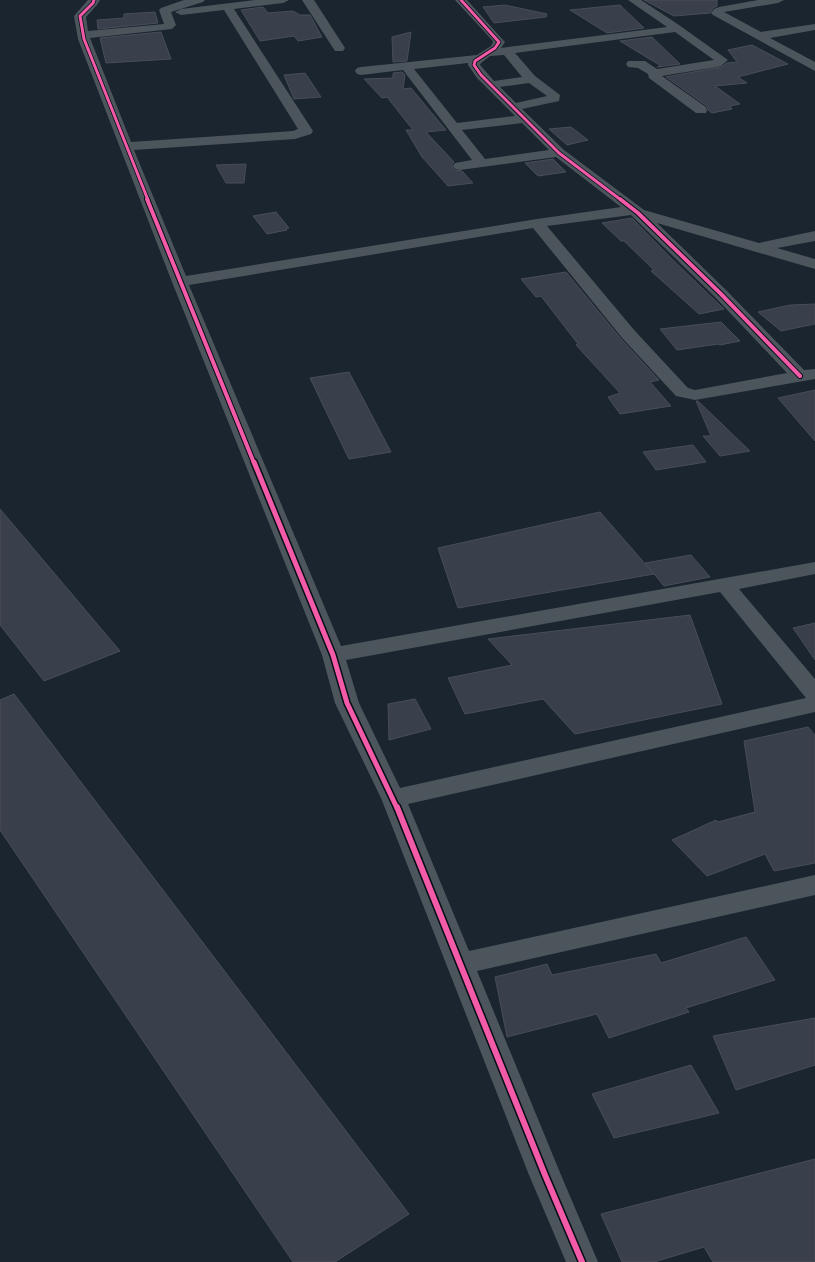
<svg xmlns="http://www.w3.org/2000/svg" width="815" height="1262" viewBox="0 0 815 1262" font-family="Jost,sans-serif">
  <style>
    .building { fill: #3a3f4c; stroke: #484e58 }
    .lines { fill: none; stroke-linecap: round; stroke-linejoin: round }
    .minor { fill: #4c555c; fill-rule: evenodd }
    .cycleway-far3-casing { stroke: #060e16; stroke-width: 4.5 }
    .cycleway-far2-casing { stroke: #060e16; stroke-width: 6 }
    .cycleway-far1-casing { stroke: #060e16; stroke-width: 8 }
    .cycleway-casing { stroke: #060e16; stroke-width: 9 }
    .cycleway-far3 { stroke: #f35aa7; stroke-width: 3 }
    .cycleway-far2 { stroke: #f35aa7; stroke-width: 4 }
    .cycleway-far1 { stroke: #f35aa7; stroke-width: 5 }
    .cycleway { stroke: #f35aa7; stroke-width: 6 }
  </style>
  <rect width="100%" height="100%" fill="#1a252f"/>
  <g class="building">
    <path d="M644 0H717V6L713 8 710 13 674 16Z"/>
    <path d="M505 5 547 14 546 17 494 23 483 7Z"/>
    <path d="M620 5 644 28 607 33 570 10Z"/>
    <path d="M263 7 268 13 293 11 300 15H310L322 37 298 41 294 36 260 41 241 10Z"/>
    <path d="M155 12 158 23 98 29 97 20 124 18V14Z"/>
    <path d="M161 32 171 59 106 63 100 38Z"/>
    <path d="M411 32 407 61 393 62 392 37Z"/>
    <path d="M652 37 680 64 657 67 661 66 620 41Z"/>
    <path d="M752 45 788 64 738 77 747 83 715 86 740 104 730 106 732 109 712 113 708 110 707 106 666 77 721 67 727 63 737 62 728 50Z"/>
    <path d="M402 72 405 75 403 89 411 88 446 130 426 132 454 162 452 165 454 170 462 171 473 183 448 186 422 157 406 130H413L387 97 382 98 364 79 393 78V73Z"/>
    <path d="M305 73 321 97 294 99 284 75Z"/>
    <path d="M571 127 588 140 567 145 549 129Z"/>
    <path d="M553 159 566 172 538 176 525 163Z"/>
    <path d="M246 164 244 183H226L216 165Z"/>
    <path d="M276 212 289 228H286L287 230 267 234 253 216Z"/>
    <path d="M632 218 671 258 724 309 699 314 651 271 654 270 624 241H621L602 223Z"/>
    <path d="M566 272 622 340 659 380 650 382 671 406 620 414 608 397 620 393 576 345 578 344 541 296 536 297 521 279Z"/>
    <path d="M815 304V324L781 331 758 312 790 305Z"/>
    <path d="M721 322 740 341 720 345 718 344 677 350 660 329Z"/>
    <path d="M349 372 391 452 349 459 310 378Z"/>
    <path d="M815 390V441L778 398Z"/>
    <path d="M696 401H698L750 451 720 456 703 436H711Z"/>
    <path d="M693 445 706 462 656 470 643 452Z"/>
    <path d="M0 509 120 651 44 681 0 625Z"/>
    <path d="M600 512 654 574 458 608 438 548Z"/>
    <path d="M691 555 710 577 664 586 645 563Z"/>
    <path d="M690 615 722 704 575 734 543 699 465 714 448 678 512 665 488 639Z"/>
    <path d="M815 623V660L793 628Z"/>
    <path d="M14 694 409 1214 335 1262H293L0 830V700Z"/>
    <path d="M415 699 431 729 389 740 388 704Z"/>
    <path d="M808 727 815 735V863L774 871 765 854 707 876 672 840 716 820 718 822 755 812 744 741Z"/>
    <path d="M746 937 775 980 686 1008 689 1012 609 1038 597 1014 507 1037 495 977 547 964 552 975 656 954 661 963Z"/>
    <path d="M815 1018V1065L736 1090 713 1036Z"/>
    <path d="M691 1065 719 1113 614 1138 592 1094Z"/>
    <path d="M815 1159V1262H713L704 1247 654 1262H622L601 1214Z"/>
  </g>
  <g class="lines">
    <g class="minor">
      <path d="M88 0H100L97 5 86 17 88 31 164 24 159 10 161 8 184 0H205L203 2 171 12 176 25 172 29 90 38 131 142 293 131 298 129 224 10 181 15 175 12 181 9 255 0H289L283 3 234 9 313 131 311 134 295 139 134 150 186 276 537 219 621 207 556 157 460 170 455 169 453 166 455 163 472 160 403 70 361 75 357 74 355 71 357 68 361 67 477 55 491 46 493 42 492 40 455 0H467L503 40 505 42 501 48 667 27 628 0H641L679 25 728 60 721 66 717 67 662 76 706 107 707 110 706 113H696L649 78 648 74 638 68 628 67 626 64 628 61H645L657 69 714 60 675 32 515 53 535 76 560 95 559 101 522 109 564 150 644 210 759 243 815 231V241L777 248 815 259V269L657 223 727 291 804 370 815 369V379L695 400 676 396 623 339 533 228 189 285 341 646 815 562V574L739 589 815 679V712L408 804 469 951 815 875V895L477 971 561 1175 598 1262H566L529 1175 381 798 335 703 322 655 172 282 78 39 74 16ZM504 55 522 77 494 81 480 65 481 63 490 56ZM468 63V65L477 78 515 116 457 123 414 69ZM529 83 547 96 516 103 500 87ZM522 123 549 150 485 159 462 130ZM631 215 715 297 787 373 695 390 688 388 635 331 547 226ZM720 592 806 698 400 788 359 703 346 660Z"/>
      <path d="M302 0H314L345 48 343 51H335Z"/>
      <path d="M758 0H784L778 3 724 12 761 32 815 24V30L770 38 815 62V71L713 15 711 13 714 9 719 7Z"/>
    </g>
    <defs>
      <g id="cycleway-far3">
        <path d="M94 0 93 3 80 16 84 39 148 200"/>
        <path d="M461 0 499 42 495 48 475 61 474 65 481 75 559 153 621 200"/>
      </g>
      <g id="cycleway-far2">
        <path d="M147 199 254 463"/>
        <path d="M620 199 638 213 721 294 800 376"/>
      </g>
      <path id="cycleway-far1" d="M254 462 333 655 347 703 397 808"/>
      <path id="cycleway" d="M397 807 545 1175 582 1262"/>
    </defs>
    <use href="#cycleway-far3" class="cycleway-far3-casing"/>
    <use href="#cycleway-far2" class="cycleway-far2-casing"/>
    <use href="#cycleway-far1" class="cycleway-far1-casing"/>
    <use href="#cycleway" class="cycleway-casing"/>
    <use href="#cycleway-far3" class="cycleway-far3"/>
    <use href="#cycleway-far2" class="cycleway-far2"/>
    <use href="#cycleway-far1" class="cycleway-far1"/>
    <use href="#cycleway" class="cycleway"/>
  </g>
</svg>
